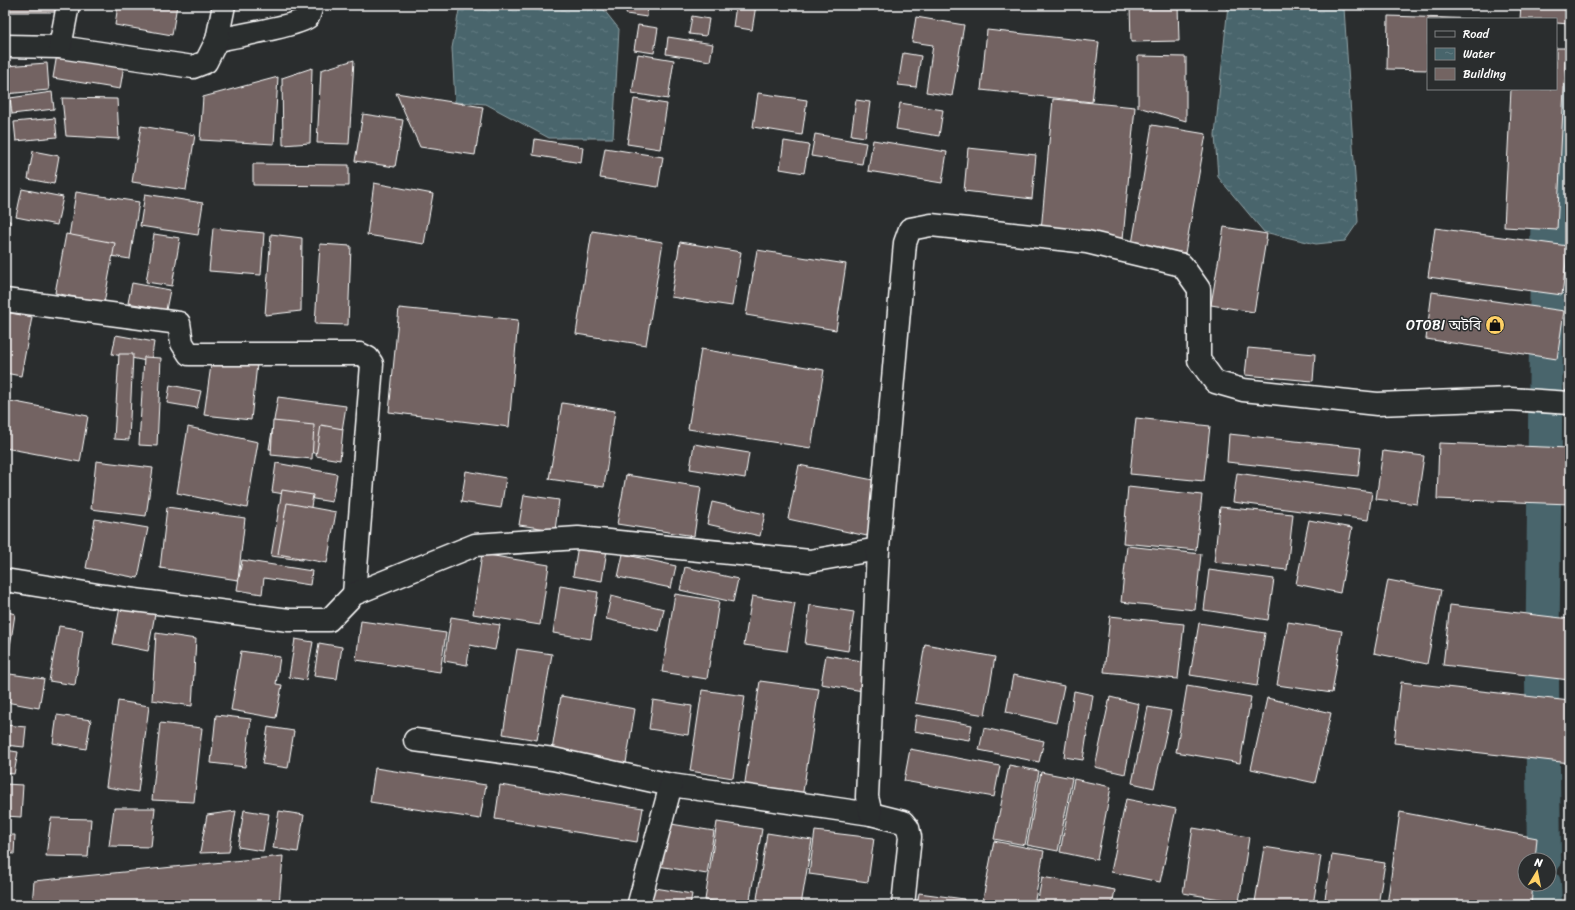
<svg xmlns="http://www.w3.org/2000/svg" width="1575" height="910" viewBox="0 0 1575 910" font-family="Sriracha,'Noto Sans Bengali',sans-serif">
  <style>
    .water { fill: url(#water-ripples); stroke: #91a3a7 }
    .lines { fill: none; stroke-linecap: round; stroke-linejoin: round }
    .canal { stroke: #48656c; stroke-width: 34 }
    .building { fill: #736462; stroke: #fff }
    .minor-casing { stroke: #fff; stroke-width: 25 }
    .minor { stroke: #2a2d2e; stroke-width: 22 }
    .labels { text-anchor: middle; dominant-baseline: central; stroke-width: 3; stroke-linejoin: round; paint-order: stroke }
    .poi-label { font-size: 14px; fill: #fff; stroke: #2a2d2e; text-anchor: end }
  </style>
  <defs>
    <pattern id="water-ripples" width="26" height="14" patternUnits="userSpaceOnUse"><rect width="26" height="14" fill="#48656c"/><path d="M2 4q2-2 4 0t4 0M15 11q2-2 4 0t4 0" fill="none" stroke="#637c82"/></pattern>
  </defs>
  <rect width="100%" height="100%" fill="#2a2d2e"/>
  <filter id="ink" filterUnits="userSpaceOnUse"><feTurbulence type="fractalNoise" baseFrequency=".025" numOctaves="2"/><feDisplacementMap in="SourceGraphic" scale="8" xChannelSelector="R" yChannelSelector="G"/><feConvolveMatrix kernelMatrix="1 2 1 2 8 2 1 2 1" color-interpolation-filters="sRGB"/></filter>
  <g filter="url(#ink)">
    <g class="water">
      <path d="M460 5H600L619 29 613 138H549L486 104 455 102 452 48Z"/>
      <path d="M1228 5H1315L1344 8 1358 222 1345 241 1316 244 1264 232 1218 177 1215 135Z"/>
    </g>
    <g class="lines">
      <g class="canal">
        <path d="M1544 860 1542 680 1549 89"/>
        <path d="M1544 884 1545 905"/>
      </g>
    </g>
    <g class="building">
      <rect x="5" y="5" width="54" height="7"/>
      <path d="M118 5H177L172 35 115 25Z"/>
      <path d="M625 5H648L647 17 626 14 627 5Z"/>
      <path d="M736 5H756L752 30 733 27Z"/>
      <path d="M1130 5H1178L1179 41 1131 42Z"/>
      <path d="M1521 5H1570V24L1556 23V19H1520Z"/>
      <path d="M692 16 709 19 706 36 689 34Z"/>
      <path d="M1388 16 1479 19H1428V70L1387 69Z"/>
      <path d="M916 17 964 25 952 96 926 92 933 45 912 42Z"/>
      <path d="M638 25 658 28 654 53 634 50Z"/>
      <path d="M987 30 1099 42 1092 102 981 90Z"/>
      <path d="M668 37 713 44 710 61 666 54Z"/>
      <path d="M58 48 125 59 120 89 53 78Z"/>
      <path d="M1556 48H1566L1557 230 1504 227 1511 89H1556Z"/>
      <path d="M903 53 921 56 916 87 898 85Z"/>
      <path d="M638 54 674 60 668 99 632 93Z"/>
      <path d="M1138 56 1186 57V121L1138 107Z"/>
      <path d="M354 60 349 144 317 143 321 70Z"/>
      <path d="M47 63 49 90 5 94V66Z"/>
      <path d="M312 68 310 143 283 145 282 78Z"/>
      <path d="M278 77 274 144 200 140 203 97Z"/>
      <path d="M52 92 54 109 12 114 10 98Z"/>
      <path d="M396 93 483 107 475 155 420 147Z"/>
      <path d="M758 93 807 100 802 135 753 127Z"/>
      <path d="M62 98 117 99 119 139 66 136Z"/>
      <path d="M634 99 667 104 660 149 627 144Z"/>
      <path d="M1053 99 1135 107 1123 239 1041 231Z"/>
      <path d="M856 100 870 102 865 137 851 135Z"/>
      <path d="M900 103 943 110 939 136 896 129Z"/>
      <path d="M363 114 403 120 395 167 355 161Z"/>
      <path d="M55 118 57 137 16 141 14 122Z"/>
      <path d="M1152 125 1206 134 1185 253 1132 244Z"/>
      <path d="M141 126 195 135 186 190 132 182Z"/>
      <path d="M815 134 866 143 862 164 811 156Z"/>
      <path d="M535 139 583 147 581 163 533 155Z"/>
      <path d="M873 140 947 152 942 183 868 171Z"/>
      <path d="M784 141 809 145 804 173 780 169Z"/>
      <path d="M605 148 663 157 658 187 600 178Z"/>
      <path d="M968 148 1036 155 1032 199 964 191Z"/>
      <path d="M33 151 59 156 54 184 28 179Z"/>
      <path d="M253 164 349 165V186L253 185Z"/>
      <path d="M374 183 433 194 424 244 367 235Z"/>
      <path d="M22 189 63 197 57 225 16 217Z"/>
      <path d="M76 192 139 202 130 259 67 249Z"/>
      <path d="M145 194 203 203 198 235 140 226Z"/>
      <path d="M5 220 10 221 5 258Z"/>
      <path d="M1224 227 1267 234 1254 312 1211 305Z"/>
      <path d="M213 228 264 233 261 275 209 271Z"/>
      <path d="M1435 228 1568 246 1562 295 1428 277Z"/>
      <path d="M592 231 663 242 646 345 576 334Z"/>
      <path d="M66 234 115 243 104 303 55 293Z"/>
      <path d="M154 234 180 238 172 286 146 282Z"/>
      <path d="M271 234 302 238 301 311 265 315Z"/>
      <path d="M680 242 741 252 732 306 671 297Z"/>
      <path d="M320 244 351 246 348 325 315 324Z"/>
      <path d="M757 250 846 264 836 330 746 315Z"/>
      <path d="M132 283 170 290 166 310 128 303Z"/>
      <path d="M1432 292 1564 311 1557 359 1426 339Z"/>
      <path d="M399 308 518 320 509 427 389 412Z"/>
      <path d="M5 312 32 317 21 376 5 373Z"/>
      <path d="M116 335 154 342 151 362 112 354Z"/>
      <path d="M1248 348 1315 354 1313 381 1245 375Z"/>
      <path d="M701 349 824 370 811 448 688 429Z"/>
      <path d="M119 354H133L129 440 114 439Z"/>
      <path d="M144 357 161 358 157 446 139 445Z"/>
      <path d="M212 358 257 364 251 420 204 415Z"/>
      <path d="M170 385 201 391 197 408 167 403Z"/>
      <path d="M278 397 346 406 338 455 269 449Z"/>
      <path d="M5 400 88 416 80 462 5 448Z"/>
      <path d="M562 403 615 411 604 487 549 479Z"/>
      <path d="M1136 418 1210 426 1204 481 1130 474Z"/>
      <path d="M273 421 314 425 312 459 271 455Z"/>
      <path d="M321 425 343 429 340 460 316 456Z"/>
      <path d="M188 427 258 442 247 508 177 493Z"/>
      <path d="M1229 434 1361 448 1358 476 1227 462Z"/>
      <path d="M1439 443 1570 448V504L1437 499Z"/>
      <path d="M694 444 749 453 745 478 690 469Z"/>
      <path d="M1383 451 1424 456 1417 504 1376 499Z"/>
      <path d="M96 461 153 468 146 516 91 509Z"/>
      <path d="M276 463 337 474 332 502 272 492Z"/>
      <path d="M799 465 878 481 867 536 788 519Z"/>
      <path d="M466 471 506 478 501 508 461 502Z"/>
      <path d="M1237 473 1372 492 1368 520 1233 502Z"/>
      <path d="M626 475 701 487 694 536 617 524Z"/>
      <path d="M1128 487 1202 495 1196 550 1123 543Z"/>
      <path d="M282 490 313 495 302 560 271 556Z"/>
      <path d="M524 495 559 500 555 530 519 525Z"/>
      <path d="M712 502 765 514 760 536 707 524Z"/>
      <path d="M287 503 336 512 327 563 278 554Z"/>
      <path d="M167 507 245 518 238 580 160 568Z"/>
      <path d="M1220 507 1293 514 1287 570 1214 562Z"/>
      <path d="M95 519 148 528 138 578 86 568Z"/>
      <path d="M1309 520 1352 528 1340 593 1296 584Z"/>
      <path d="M578 545 607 550 602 581 573 576Z"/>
      <path d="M1127 546 1201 554 1195 610 1121 602Z"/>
      <path d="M482 554 549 565 540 625 473 614Z"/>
      <path d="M623 554 676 566 671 588 618 577Z"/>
      <path d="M242 560 312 571 310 585 264 578 262 594 237 590Z"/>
      <path d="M685 567 738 579 733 602 680 590Z"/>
      <path d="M1209 570 1274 579 1268 620 1204 610Z"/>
      <path d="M1388 580 1441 590 1427 664 1374 653Z"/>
      <path d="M560 586 598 592 591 639 553 633Z"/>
      <path d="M675 594 719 601 707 679 662 672Z"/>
      <path d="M611 596 664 609 659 631 606 619Z"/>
      <path d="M752 596 795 603 787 651 744 645Z"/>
      <path d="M810 605 854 612 848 651 805 644Z"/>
      <path d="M1450 605 1570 619 1569 680 1443 665Z"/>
      <path d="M120 607 155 614 148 651 113 644Z"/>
      <path d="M5 611 15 614 5 680Z"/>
      <path d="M1110 616 1184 624 1178 679 1104 672Z"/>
      <path d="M451 617 500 625 495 650 470 645 467 665 444 661Z"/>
      <path d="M361 621 446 633 440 672 356 660Z"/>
      <path d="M1288 622 1342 631 1332 693 1277 685Z"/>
      <path d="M1199 623 1265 633 1257 686 1190 675Z"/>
      <path d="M59 626 83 630 75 685 49 681Z"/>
      <path d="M156 633 196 639 192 706 152 700Z"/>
      <path d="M295 639 313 642 306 680 289 677Z"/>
      <path d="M319 643 342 647 337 679 314 676Z"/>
      <path d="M925 644 995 657 985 715 915 703Z"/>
      <path d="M517 649 552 654 537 740 503 734Z"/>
      <path d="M241 651 280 657 276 684 282 685 276 718 231 710Z"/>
      <path d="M826 655 868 662 863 691 821 684Z"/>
      <path d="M10 674 44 679 39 708 6 702Z"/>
      <path d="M1013 675 1064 686 1056 723 1006 712Z"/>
      <path d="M760 681 819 689 802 798 744 789Z"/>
      <path d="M1401 682 1570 701V763L1394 743Z"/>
      <path d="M1187 686 1251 697 1240 763 1176 752Z"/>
      <path d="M702 690 745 696 733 778 690 771Z"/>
      <path d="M1074 691 1093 695 1083 760 1064 757Z"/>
      <path d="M561 696 635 709 626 763 552 750Z"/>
      <path d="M1110 697 1139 704 1125 774 1095 767Z"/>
      <path d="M1267 698 1331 713 1315 783 1251 769Z"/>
      <path d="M653 700 692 706 688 735 649 729Z"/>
      <path d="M118 701 149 706 138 792 106 787Z"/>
      <path d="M1148 707 1171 711 1154 788 1132 783Z"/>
      <path d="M57 715 91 720 86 749 53 743Z"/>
      <path d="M216 715 251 719 245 767 211 763Z"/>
      <path d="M916 715 972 725 969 740 914 731Z"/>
      <path d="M160 723 202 728 194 802 152 800Z"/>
      <path d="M5 725 26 727 24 747 5 745Z"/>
      <path d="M268 727 294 731 288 768 262 764Z"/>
      <path d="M984 728 1044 741 1039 762 979 750Z"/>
      <path d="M910 749 1000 766 994 797 904 781Z"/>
      <path d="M5 750 18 752 14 774 5 773Z"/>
      <path d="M1009 765 1039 771 1025 845 994 839Z"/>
      <path d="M375 768 486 785 480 819 370 802Z"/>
      <path d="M1041 772 1072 778 1058 851 1027 845Z"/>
      <path d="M1074 779 1111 787 1097 860 1060 852Z"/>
      <path d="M5 784 23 785 21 817 5 816Z"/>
      <path d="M500 785 643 808 637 842 495 819Z"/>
      <path d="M1126 799 1176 809 1160 882 1111 872Z"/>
      <path d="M114 808H155L151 847 109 846Z"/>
      <path d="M244 810 269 814 263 851 238 847Z"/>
      <path d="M236 811 229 852 200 853 207 815Z"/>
      <path d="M279 811 304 815 298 852 273 848Z"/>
      <path d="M1400 812 1537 838 1535 860H1525V884H1533L1531 905H1387Z"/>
      <path d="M51 818 91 819 88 857 46 856Z"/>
      <path d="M717 822 762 829 749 905H739L705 900Z"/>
      <path d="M665 823 714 831 707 874 658 866Z"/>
      <path d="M1193 828 1249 837 1239 902 1183 893Z"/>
      <path d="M815 831 874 838 868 882 809 874Z"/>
      <path d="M767 833 812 840 801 905H792L757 899Z"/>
      <path d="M5 835H15L14 854 5 853Z"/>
      <path d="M994 841 1044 851 1034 905H1016L983 899Z"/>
      <path d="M1264 847 1321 856 1313 905H1273L1255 902Z"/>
      <path d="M1332 855 1385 863 1378 905H1324Z"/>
      <path d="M283 856 279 905H32L34 881Z"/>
      <path d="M1042 877 1115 890 1112 905H1037Z"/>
      <path d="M649 887 692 894 690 905H646Z"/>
      <path d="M919 893 964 899 963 905H917Z"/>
    </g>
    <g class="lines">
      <defs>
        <g id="minor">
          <path d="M217 40C232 37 300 25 308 17 310 13 311 9 312 5"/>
          <path d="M5 46 60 47 193 67 206 62 217 40 224 5"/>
          <path d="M60 47 68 5"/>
          <path d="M5 300 179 323 182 343 189 354H360L368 358 372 364 354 594"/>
          <path d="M5 580 104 596 289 620H329L354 594 475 545 578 538 810 561 878 549"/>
          <path d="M415 740 553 759 671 785 871 814 903 822 908 828 910 837 903 905"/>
          <path d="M871 814 867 797 878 549 905 243 910 229 931 225 1087 242 1182 265 1199 289V360L1215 382 1243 390 1377 404 1510 399 1570 403"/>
          <path d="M639 903 671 785"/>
        </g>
      </defs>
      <use href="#minor" class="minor-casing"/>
      <use href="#minor" class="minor"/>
    </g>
  </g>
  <defs>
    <symbol id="shop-disc" viewBox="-11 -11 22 22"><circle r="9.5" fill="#ffd166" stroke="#2a2d2e"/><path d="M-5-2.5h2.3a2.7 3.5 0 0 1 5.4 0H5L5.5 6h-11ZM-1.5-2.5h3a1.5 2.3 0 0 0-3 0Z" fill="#111"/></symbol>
  </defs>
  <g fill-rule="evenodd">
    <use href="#shop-disc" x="1484" y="314" width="22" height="22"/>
  </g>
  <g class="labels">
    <g class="poi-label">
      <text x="1481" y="325">OTOBI অটবি</text>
    </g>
  </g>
  <rect width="1575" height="910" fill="none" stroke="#2a2d2e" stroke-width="20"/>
  <rect x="10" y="10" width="1555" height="890" fill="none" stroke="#fff" stroke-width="1.5" filter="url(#ink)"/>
  <rect x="1427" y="18" width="130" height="72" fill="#2a2d2e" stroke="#7f8182"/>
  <rect x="1435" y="31" width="20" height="6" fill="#2a2d2e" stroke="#7f8182"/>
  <text x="1463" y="38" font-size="12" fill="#ffffff">Road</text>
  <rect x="1435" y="48" width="20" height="12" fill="url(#water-ripples)" stroke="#7f8182"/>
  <text x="1463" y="58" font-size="12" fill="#ffffff">Water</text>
  <rect x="1435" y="68" width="20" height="12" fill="#736462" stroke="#7f8182"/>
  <text x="1463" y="78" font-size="12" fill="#ffffff">Building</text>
  <g transform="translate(1537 872) rotate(10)"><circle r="19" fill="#2a2d2e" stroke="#7f8182"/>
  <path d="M0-3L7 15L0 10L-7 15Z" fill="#ffd166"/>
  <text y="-6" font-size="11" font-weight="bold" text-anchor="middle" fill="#ffffff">N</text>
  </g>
</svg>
